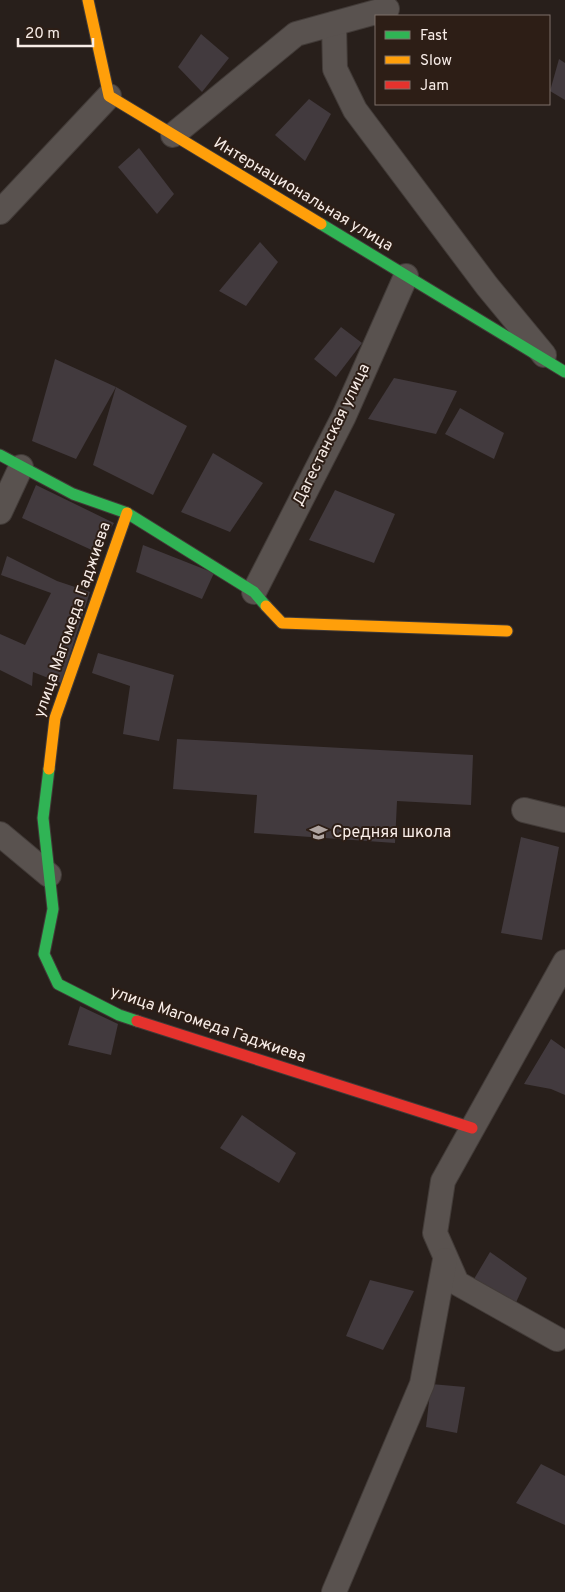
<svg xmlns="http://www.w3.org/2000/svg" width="565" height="1592" viewBox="0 0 565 1592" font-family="Overpass,sans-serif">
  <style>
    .building { fill: #423a3e }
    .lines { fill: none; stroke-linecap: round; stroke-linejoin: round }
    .street-casing { stroke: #423b38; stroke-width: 26 }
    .fast-casing { stroke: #423b38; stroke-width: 13 }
    .slow-casing { stroke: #423b38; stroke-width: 13 }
    .jam-casing { stroke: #423b38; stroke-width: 13 }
    .street { stroke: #59524f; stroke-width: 24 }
    .fast { stroke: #30b455; stroke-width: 11 }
    .slow { stroke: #ff9f0a; stroke-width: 11 }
    .jam { stroke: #e5322d; stroke-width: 11 }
    .labels { text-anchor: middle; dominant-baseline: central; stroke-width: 4; stroke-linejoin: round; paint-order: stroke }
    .street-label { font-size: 16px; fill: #f7ece7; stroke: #2d1e16 }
    .poi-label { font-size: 16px; fill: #f7ece7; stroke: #2d1e16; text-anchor: start }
  </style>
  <rect width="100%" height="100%" fill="#281f1b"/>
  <g class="building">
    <path d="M201 34 229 58 202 92 178 67Z"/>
    <path d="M559 59 565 63V100L550 91Z"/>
    <path d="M309 99 331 114 305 161 275 135Z"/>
    <path d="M139 148 174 194 157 214 118 167Z"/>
    <path d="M260 242 278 262 246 306 219 291Z"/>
    <path d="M341 327 362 343 336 377 314 359Z"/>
    <path d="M55 359 116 387 76 459 32 441Z"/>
    <path d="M394 378 457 391 436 434 368 419Z"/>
    <path d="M116 387 187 426 153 495 93 465Z"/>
    <path d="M460 408 504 433 494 459 445 434Z"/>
    <path d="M213 453 263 483 230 532 181 512Z"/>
    <path d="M36 485 114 523 96 552 22 518Z"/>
    <path d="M335 490 395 514 374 563 309 540Z"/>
    <path d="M143 545 214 573 202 599 136 572Z"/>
    <path d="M7 556 57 581 90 592 61 683 33 672 32 686 0 670V634L25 645 51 593 1 575Z"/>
    <path d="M98 653 174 675 159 741 123 734 130 686 92 673Z"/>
    <path d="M177 739 473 755 471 805 397 801 395 843 254 833 257 795 173 789Z"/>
    <path d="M521 837 559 847 542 940 501 933Z"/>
    <path d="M80 1006 118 1024 111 1055 68 1045Z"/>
    <path d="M551 1039 565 1049V1095L551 1089 524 1084Z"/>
    <path d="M242 1115 296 1153 279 1183 220 1148Z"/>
    <path d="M490 1252 527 1278 514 1307 471 1284Z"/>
    <path d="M370 1280 414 1291 383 1350 346 1336Z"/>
    <path d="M431 1384 465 1387 457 1433 426 1427Z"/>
    <path d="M541 1464 565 1476V1525L516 1503Z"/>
  </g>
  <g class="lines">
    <defs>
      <g id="street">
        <path d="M334 24 335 69 355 110 487 286 544 355"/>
        <path d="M173 135 296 34 387 9"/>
        <path d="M0 212 109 96"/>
        <path d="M0 512 21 467"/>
        <path d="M254 592 344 416 406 276"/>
        <path d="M524 810 565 820"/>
        <path d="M0 834 49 875"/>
        <path d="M557 1339 457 1283 435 1233 443 1181 565 962"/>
        <path d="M334 1592 422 1384 445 1260"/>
      </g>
      <g id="fast">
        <path d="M321 224 565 372"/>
        <path d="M0 455 73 494 127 513 254 592 266 606"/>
        <path d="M49 769 43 818 53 909 44 954 58 984 119 1015 137 1021"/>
      </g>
      <g id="slow">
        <path d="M88 0 109 96 321 224"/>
        <path d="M266 606 282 623 507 631"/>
        <path d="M49 769 55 718 127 513"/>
      </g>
      <path id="jam" d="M137 1021 472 1128"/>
    </defs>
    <use href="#street" class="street-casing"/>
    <use href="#fast" class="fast-casing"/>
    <use href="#slow" class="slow-casing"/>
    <use href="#jam" class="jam-casing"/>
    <use href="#street" class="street"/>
    <use href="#fast" class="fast"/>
    <use href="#slow" class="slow"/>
    <use href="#jam" class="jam"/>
  </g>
  <defs>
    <symbol id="school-bare" viewBox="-9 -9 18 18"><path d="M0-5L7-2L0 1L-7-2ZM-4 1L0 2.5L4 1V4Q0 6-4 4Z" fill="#afa4a0" stroke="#2d1e16" stroke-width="2.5" paint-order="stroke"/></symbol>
  </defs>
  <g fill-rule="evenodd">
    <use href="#school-bare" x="306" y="820" width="25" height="25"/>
  </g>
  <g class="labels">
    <g class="street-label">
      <text transform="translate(303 195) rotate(31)">Интернациональная улица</text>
      <text transform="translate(332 435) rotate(-64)">Дагестанская улица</text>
      <text transform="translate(73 620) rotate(-71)">улица Магомеда Гаджиева</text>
      <text transform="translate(208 1025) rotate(19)">улица Магомеда Гаджиева</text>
    </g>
    <g class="poi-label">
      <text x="332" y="833">Средняя школа</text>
    </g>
  </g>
  <rect x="375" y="15" width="175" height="90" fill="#2d1e16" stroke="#7e706a"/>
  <rect x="385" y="31" width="25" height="8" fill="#30b455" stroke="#7e706a"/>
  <text x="420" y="40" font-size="15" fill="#f7ece7">Fast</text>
  <rect x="385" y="56" width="25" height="8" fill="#ff9f0a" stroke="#7e706a"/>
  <text x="420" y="65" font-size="15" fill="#f7ece7">Slow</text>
  <rect x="385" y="81" width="25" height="8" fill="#e5322d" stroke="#7e706a"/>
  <text x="420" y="90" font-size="15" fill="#f7ece7">Jam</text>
  <path d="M18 38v8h75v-8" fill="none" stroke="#f7ece7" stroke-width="2.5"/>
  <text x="25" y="38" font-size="15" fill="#f7ece7" stroke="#2d1e16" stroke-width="4" paint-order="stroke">20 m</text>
</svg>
